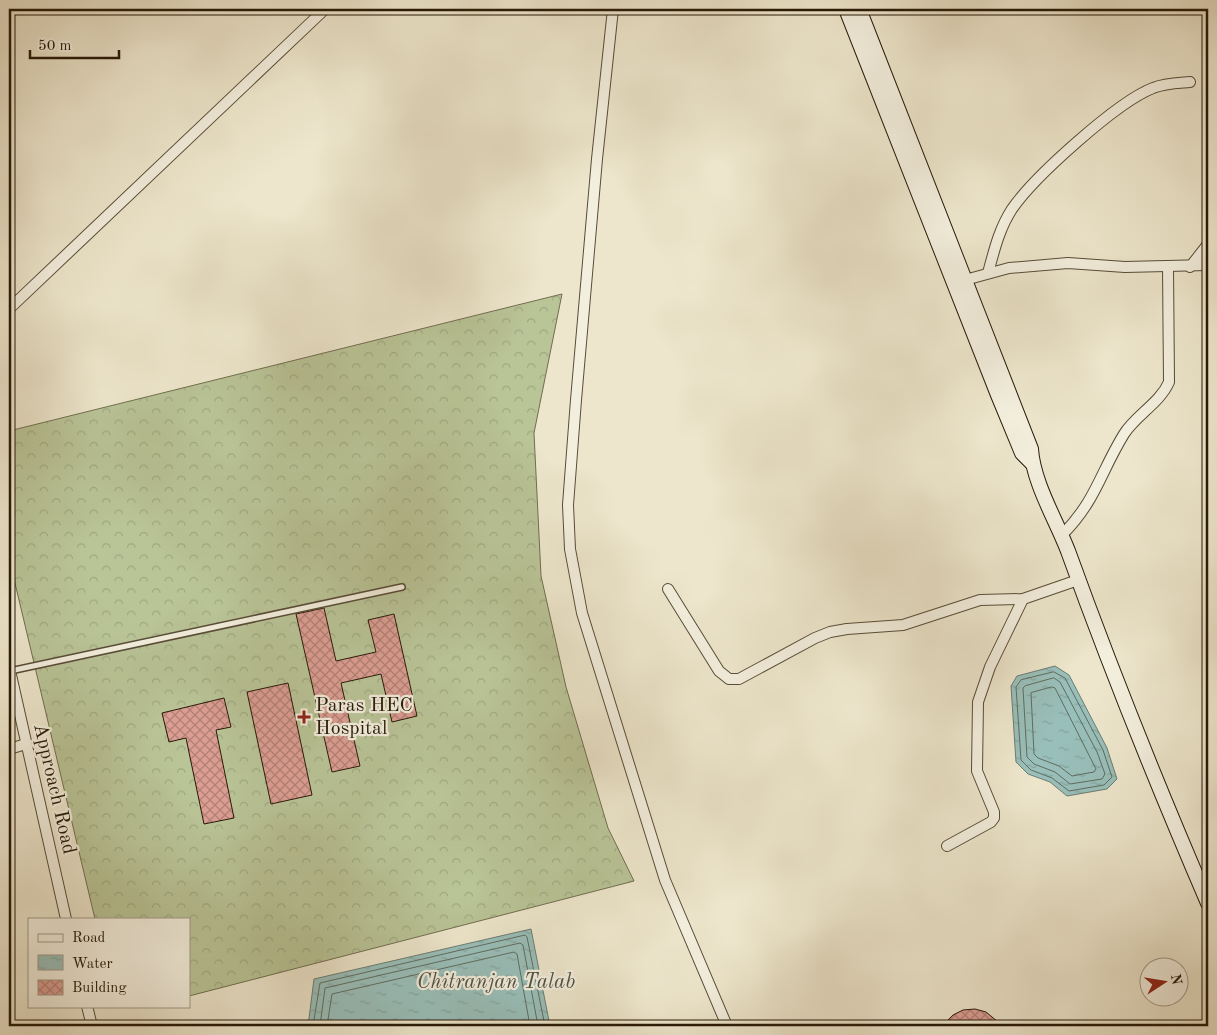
<svg xmlns="http://www.w3.org/2000/svg" width="1217" height="1035" viewBox="0 0 1217 1035" font-family="'Old Standard TT',serif">
  <style>
    .forest { fill: url(#forest-crowns); stroke: #706e4f }
    .water { fill: url(#water-ripples); stroke: #6b7d72 }
    .lines { fill: none; stroke-linecap: round; stroke-linejoin: round }
    .shore { stroke: #606c60; stroke-width: 1 }
    .building { fill: url(#building-cross-hatch); stroke: #271907 }
    .service-casing { stroke: #584c38; stroke-width: 8 }
    .minor-casing { stroke: #584c38; stroke-width: 12 }
    .secondary-casing { stroke: #271907; stroke-width: 16 }
    .service { stroke: #f3efde; stroke-width: 5 }
    .minor { stroke: #f3efde; stroke-width: 10 }
    .secondary { stroke: #f3efde; stroke-width: 14 }
    .poi-dot { fill: #8f2418; stroke: #f3efde; stroke-width: 2 }
    .labels { text-anchor: middle; dominant-baseline: central; stroke-width: 4.5; stroke-linejoin: round; paint-order: stroke }
    .poi-label { font-size: 20px; fill: #271907; stroke: #f3efde; text-anchor: start }
    .street-label { font-size: 20px; fill: #271907; stroke: #f3efde }
    .water-label { font-size: 21px; font-style: italic; fill: #4f5346; stroke: #f3efde }
  </style>
  <defs>
    <pattern id="forest-crowns" width="20" height="18" patternUnits="userSpaceOnUse" patternTransform="scale(1.25)"><rect width="20" height="18" fill="#b9c497"/><path d="M2 6a3 3 0 1 1 6 0M12 15a3 3 0 1 1 6 0" fill="none" stroke="#9fa881"/></pattern>
    <pattern id="water-ripples" width="26" height="14" patternUnits="userSpaceOnUse" patternTransform="scale(1.25)"><rect width="26" height="14" fill="#99bfba"/><path d="M2 4q2-2 4 0t4 0M15 11q2-2 4 0t4 0" fill="none" stroke="#84a49e"/></pattern>
    <pattern id="building-cross-hatch" width="8" height="8" patternUnits="userSpaceOnUse" patternTransform="scale(1.25)"><rect width="8" height="8" fill="#dc9e93"/><path d="M0 0l8 8M0 8l8-8" fill="none" stroke="#b28076"/></pattern>
  </defs>
  <rect width="100%" height="100%" fill="#ede6cc"/>
  <filter id="stains"><feTurbulence type="fractalNoise" baseFrequency=".004" numOctaves="4"/><feColorMatrix values="0 0 0 0 .2 0 0 0 0 .09 0 0 0 0 .02 0 0 0 .5 -.17"/></filter>
  <radialGradient id="worn" r=".72"><stop offset=".6" stop-color="#630" stop-opacity="0"/><stop offset="1" stop-color="#630" stop-opacity=".3"/></radialGradient>
  <path class="forest" d="M562 294 534 433 541 576 566 687 608 828 634 881 189 996V919H95L9 558V431Z"/>
  <g class="water">
    <path d="M1055 666 1069 675 1107 748 1117 779 1107 789 1067 796 1050 782 1028 774 1016 762 1011 686 1017 676Z"/>
    <path d="M531 929 550 1026H308L314 979Z"/>
  </g>
  <g class="lines">
    <g class="shore">
      <path d="M1054 672 1065 678 1103 750 1112 777 1104 785 1069 791 1052 778 1031 770 1021 760 1016 687 1021 680Z"/>
      <path d="M1054 678 1060 682 1097 752 1105 774 1102 779 1070 784 1055 772 1034 764 1027 757 1023 688 1025 686Z"/>
      <path d="M1052 687 1055 688 1096 769 1094 772 1072 776 1059 766 1038 758 1034 754 1031 693Z"/>
      <path d="M313 1026 320 983 525 935 527 937 545 1026"/>
      <path d="M320 1026 325 988 520 943 523 945 538 1026"/>
      <path d="M327 1026 332 994 514 952 517 954 530 1026"/>
    </g>
  </g>
  <g class="building">
    <path d="M324 608 336 661 376 652 368 620 394 614 417 716 392 722 381 674 341 683 360 766 332 772 296 614Z"/>
    <path d="M288 683 312 795 271 804 247 692Z"/>
    <path d="M224 698 231 727 216 730 234 818 204 824 186 738 169 742 162 713Z"/>
    <path d="M975 1009 986 1012 1003 1026H942L953 1015 963 1010Z"/>
  </g>
  <g class="lines">
    <defs>
      <path id="service" d="M10 671 402 587"/>
      <g id="minor">
        <path d="M613 9 597 159 576 400 568 505 570 549 582 613 665 880 727 1026"/>
        <path d="M1190 267 1208 244"/>
        <path d="M988 273C994 251 999 229 1012 209 1034 177 1117 102 1153 88 1165 83 1178 83 1190 82"/>
        <path d="M965 280 1009 268 1068 263 1125 267 1208 265"/>
        <path d="M9 309 325 9"/>
        <path d="M1062 535C1096 501 1100 473 1124 434 1136 415 1160 403 1169 382L1168 267"/>
        <path d="M668 589 719 671 729 679H739L815 638 830 632 847 629 903 625 980 600 1023 599 1078 580"/>
        <path d="M9 666 66 919"/>
        <path d="M9 749 26 744"/>
        <path d="M947 846 991 822 994 818V812L977 771 978 702 990 667 1023 599"/>
        <path d="M87 1006 92 1026"/>
      </g>
      <g id="secondary">
        <path d="M846 9 998 395 1022 453 1032 463"/>
        <path d="M859 9 1031 449C1033 482 1056 520 1068 551 1111 670 1158 787 1208 903"/>
      </g>
    </defs>
    <use href="#service" class="service-casing"/>
    <use href="#minor" class="minor-casing"/>
    <use href="#secondary" class="secondary-casing"/>
    <use href="#service" class="service"/>
    <use href="#minor" class="minor"/>
    <use href="#secondary" class="secondary"/>
  </g>
  <path class="poi-dot" d="M301.5 709.5h5v5h5v5h-5v5h-5v-5h-5v-5h5z"/>
  <g class="labels">
    <g class="poi-label">
      <text x="315" y="706">Paras HEC<tspan x="315" dy="23">Hospital</tspan></text>
    </g>
    <g class="street-label">
      <text transform="translate(54 789) rotate(77)">Approach Road</text>
    </g>
    <g class="water-label">
      <text x="496" y="982">Chitranjan Talab</text>
    </g>
  </g>
  <rect width="1217" height="1035" fill="none" stroke="#ede6cc" stroke-width="30"/>
  <rect x="10" y="10" width="1197" height="1015" fill="none" stroke="#271907" stroke-width="2.5"/>
  <rect x="15" y="15" width="1187" height="1005" fill="none" stroke="#271907"/>
  <rect x="28" y="918" width="162" height="90" fill="#f3efde" stroke="#a19988"/>
  <rect x="38" y="934" width="25" height="8" fill="#f3efde" stroke="#a19988"/>
  <text x="72" y="942" font-size="15" fill="#271907">Road</text>
  <rect x="38" y="955" width="25" height="15" fill="url(#water-ripples)" stroke="#a19988"/>
  <text x="72" y="968" font-size="15" fill="#271907">Water</text>
  <rect x="38" y="980" width="25" height="15" fill="url(#building-cross-hatch)" stroke="#a19988"/>
  <text x="72" y="992" font-size="15" fill="#271907">Building</text>
  <g transform="translate(1164 982) rotate(78)"><circle r="24" fill="#f3efde" stroke="#a19988"/>
  <path d="M0-4L9 19L0 12L-9 19Z" fill="#8f2418"/>
  <text y="-8" font-size="14" font-weight="bold" text-anchor="middle" fill="#271907">N</text>
  </g>
  <path d="M30 50v8h89v-8" fill="none" stroke="#271907" stroke-width="2.5"/>
  <text x="38" y="50" font-size="15" fill="#271907" stroke="#f3efde" stroke-width="4" paint-order="stroke">50 m</text>
  <rect width="100%" height="100%" filter="url(#stains)"/>
  <rect width="100%" height="100%" fill="url(#worn)"/>
</svg>
